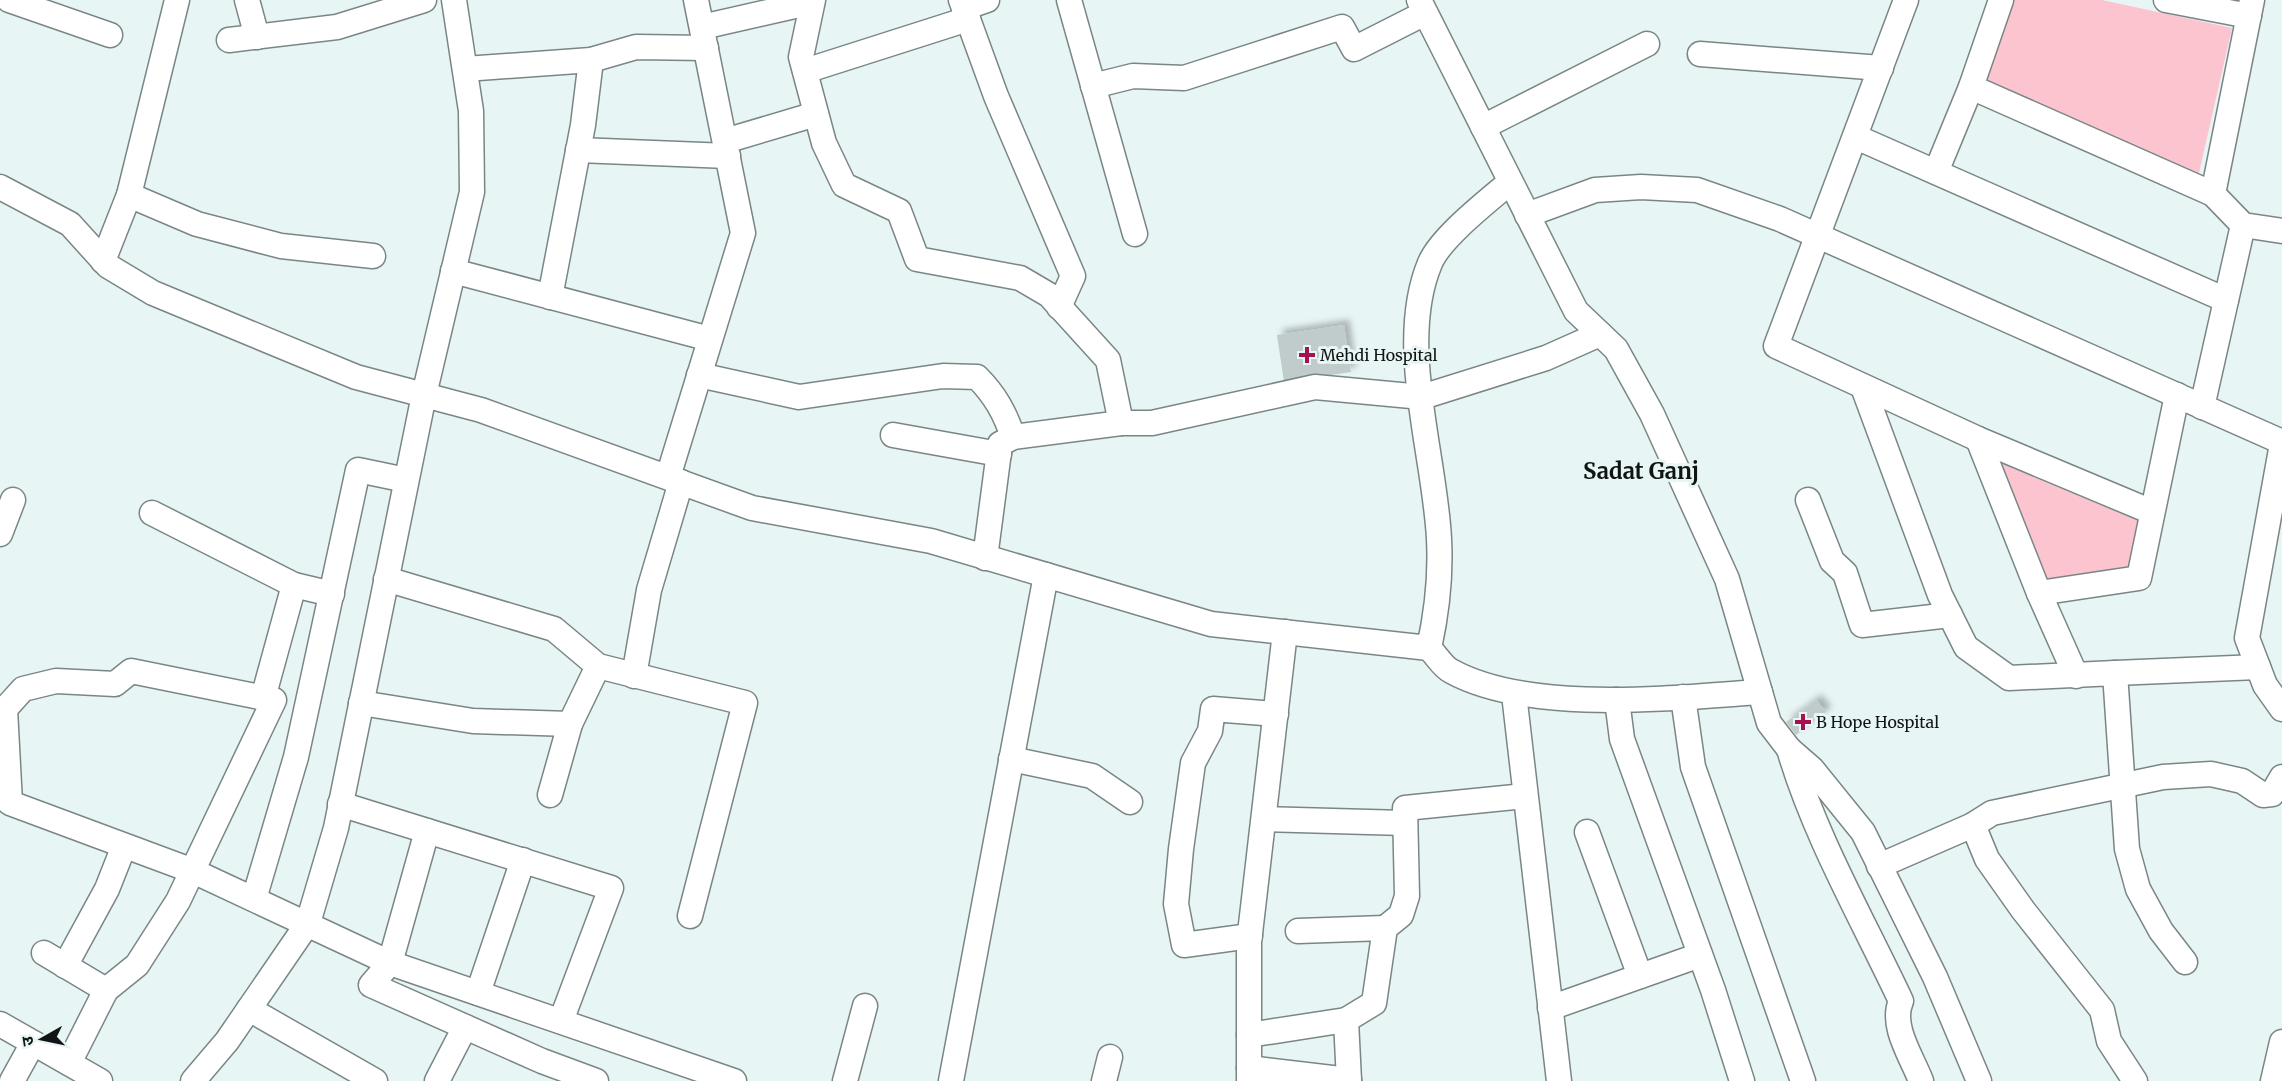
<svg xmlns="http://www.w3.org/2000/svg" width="2282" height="1081" viewBox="0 0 2282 1081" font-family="Merriweather,'Noto Sans Devanagari',serif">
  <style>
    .green { fill: #fcc4cf }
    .building { fill: #bfcccb; filter: url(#shadow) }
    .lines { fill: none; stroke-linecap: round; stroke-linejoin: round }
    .minor-casing { stroke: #7a8686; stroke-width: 27 }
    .minor { stroke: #fff; stroke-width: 24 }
    .poi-dot { fill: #a5124e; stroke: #e7f5f4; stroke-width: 2 }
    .labels { text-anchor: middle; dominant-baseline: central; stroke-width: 6; stroke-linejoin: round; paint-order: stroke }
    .poi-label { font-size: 16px; fill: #101414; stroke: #e7f5f4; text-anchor: start }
    .district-label { font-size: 22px; font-weight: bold; fill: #101414; stroke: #e7f5f4 }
  </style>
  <defs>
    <filter id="shadow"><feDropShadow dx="5.5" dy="-5.5" stdDeviation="3" flood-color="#0004"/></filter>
  </defs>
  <rect width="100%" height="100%" fill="#e7f5f4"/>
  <g class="green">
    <path d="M2012 0H2102L2232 28 2199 173 1982 82Z"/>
    <path d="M1996 461 2142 522 2132 568 2045 580Z"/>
  </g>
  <g class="building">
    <path d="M1344 325 1351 372 1284 382 1277 335Z"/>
    <path d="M1816 700 1826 712 1796 735 1786 722Z"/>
  </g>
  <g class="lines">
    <defs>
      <g id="minor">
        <path d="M9 0 110 35"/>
        <path d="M247 0 257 37"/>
        <path d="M813 0 801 57 824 143 844 185 899 211 917 259 1020 278 1049 295 1108 360 1121 423"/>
        <path d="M961 0 996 96 1073 276 1059 307"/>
        <path d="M1069 0 1135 234"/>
        <path d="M1419 0 1576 311 1616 349 1652 414 1727 579 1769 723 1789 749 1812 769 1863 832 1935 977 1979 1081"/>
        <path d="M1906 0 1776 346 1978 439 2152 512"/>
        <path d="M2166 0 2249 16"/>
        <path d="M964 8 987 0"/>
        <path d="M702 27 812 2"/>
        <path d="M229 40 337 27 424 0"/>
        <path d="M1700 54 1881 68"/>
        <path d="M465 69 591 60 636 47 706 48"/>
        <path d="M805 71 968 19"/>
        <path d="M1093 86 1133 76 1184 78 1342 27 1354 49 1425 13"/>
        <path d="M1971 87 2213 194 2243 225 2282 231"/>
        <path d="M1483 127 1647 44"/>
        <path d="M1856 137 2226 300"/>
        <path d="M725 141 816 114"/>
        <path d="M578 150 728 156"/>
        <path d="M1936 172 1971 87 2001 0"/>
        <path d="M0 187 70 224 108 266 153 293 356 377 481 410 752 508 931 541 1211 624 1429 648C1437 612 1441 576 1439 539 1435 454 1396 344 1430 263 1441 237 1488 201 1510 182"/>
        <path d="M2213 194 2252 0"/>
        <path d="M129 195 197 224 281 246 373 256"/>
        <path d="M1527 215 1595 190 1641 187 1697 190 1780 219 2282 442"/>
        <path d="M103 261 129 195 177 0"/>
        <path d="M453 271 710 339"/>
        <path d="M550 297 583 125 591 60"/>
        <path d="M699 375 799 397 943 376 977 377C995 395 1005 413 1013 437"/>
        <path d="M1863 387 1940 595 1966 647 2009 678 2115 673 2127 849 2138 889 2161 931 2185 962"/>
        <path d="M2202 407 2243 225"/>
        <path d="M893 435 999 454"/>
        <path d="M1978 439 2039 593 2076 676"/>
        <path d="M2282 444 2247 638 2265 685 2282 709"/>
        <path d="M668 477 743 233 696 0"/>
        <path d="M1808 500 1832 561 1845 573 1862 625 1950 615"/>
        <path d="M152 513 294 585 332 594"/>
        <path d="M0 534 13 500"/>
        <path d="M985 558 1000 444 1013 437 1121 423H1152L1315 387 1422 397 1546 358 1600 334"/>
        <path d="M386 579 554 629 598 666 745 703 690 916"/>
        <path d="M2039 593 2139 578 2177 395"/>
        <path d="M1429 648C1436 655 1443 667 1451 671 1529 714 1672 698 1760 692"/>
        <path d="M2115 673 2258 667"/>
        <path d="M634 676 649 590 681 482"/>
        <path d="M1514 694 1559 1081"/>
        <path d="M1683 697 1693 767 1803 1081"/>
        <path d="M263 698 294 585"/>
        <path d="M1617 700 1622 739 1713 990 1742 1081"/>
        <path d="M361 703 473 721 570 724"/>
        <path d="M1789 749C1814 835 1863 920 1901 1001 1890 1026 1912 1057 1921 1081"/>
        <path d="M1011 759 1092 776 1130 802"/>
        <path d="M550 795 570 724 598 666"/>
        <path d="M340 804 611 888 561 1021"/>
        <path d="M1264 819 1405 823"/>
        <path d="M1973 825 1987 859 2023 910 2102 1010 2109 1041 2135 1081"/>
        <path d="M427 831 390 963 371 985 542 1061 596 1081"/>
        <path d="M1587 832 1640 976"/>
        <path d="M1879 866 1973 825 1992 813 2163 777 2211 774 2242 781 2263 795 2272 794 2282 777"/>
        <path d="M254 899 296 757 358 470 406 480"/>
        <path d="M1298 931 1385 928"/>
        <path d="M1250 936 1184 945 1176 904 1181 849 1193 763 1210 731 1213 709 1276 714"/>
        <path d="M44 953 106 990"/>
        <path d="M65 966 107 889 124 846"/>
        <path d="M478 993 523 860"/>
        <path d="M1550 1008 1700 955"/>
        <path d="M249 1009 375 1081"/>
        <path d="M1346 1020 1349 1081"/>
        <path d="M0 1024 100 1081"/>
        <path d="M1249 1035 1346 1020 1374 1003 1385 928 1401 915 1407 896 1405 808 1525 796"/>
        <path d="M69 1063 106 990 137 965 178 901 274 700 131 671 115 684 56 681 23 689 5 709 10 803 193 871 390 963 734 1081"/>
        <path d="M1249 1068 1349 1080"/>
        <path d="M12 1081 33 1043"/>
        <path d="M193 1081 227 1041 308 923 336 828 424 395 472 192 471 111 454 0"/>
        <path d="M437 1081 465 1027"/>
        <path d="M845 1081 865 1006"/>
        <path d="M951 1081 1046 575"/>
        <path d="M1104 1081 1110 1057"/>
        <path d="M1249 1081V942L1285 632"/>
        <path d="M2273 1081 2282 1042"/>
      </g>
    </defs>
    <use href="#minor" class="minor-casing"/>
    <use href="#minor" class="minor"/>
  </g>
  <g class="poi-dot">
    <path d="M1304 346h6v6h6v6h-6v6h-6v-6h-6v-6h6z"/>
    <path d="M1800 713h6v6h6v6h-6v6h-6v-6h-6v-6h6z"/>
  </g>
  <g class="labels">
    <g class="poi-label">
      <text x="1320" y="355">Mehdi Hospital</text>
      <text x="1816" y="722">B Hope Hospital</text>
    </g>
    <g class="district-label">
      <text x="1641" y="471">Sadat Ganj</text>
    </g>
  </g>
  <g transform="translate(42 1039) rotate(261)" stroke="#e7f5f4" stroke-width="4.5" paint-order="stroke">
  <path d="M0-4.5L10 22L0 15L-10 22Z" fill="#101414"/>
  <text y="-9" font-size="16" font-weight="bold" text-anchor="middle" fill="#101414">उ</text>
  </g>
</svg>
